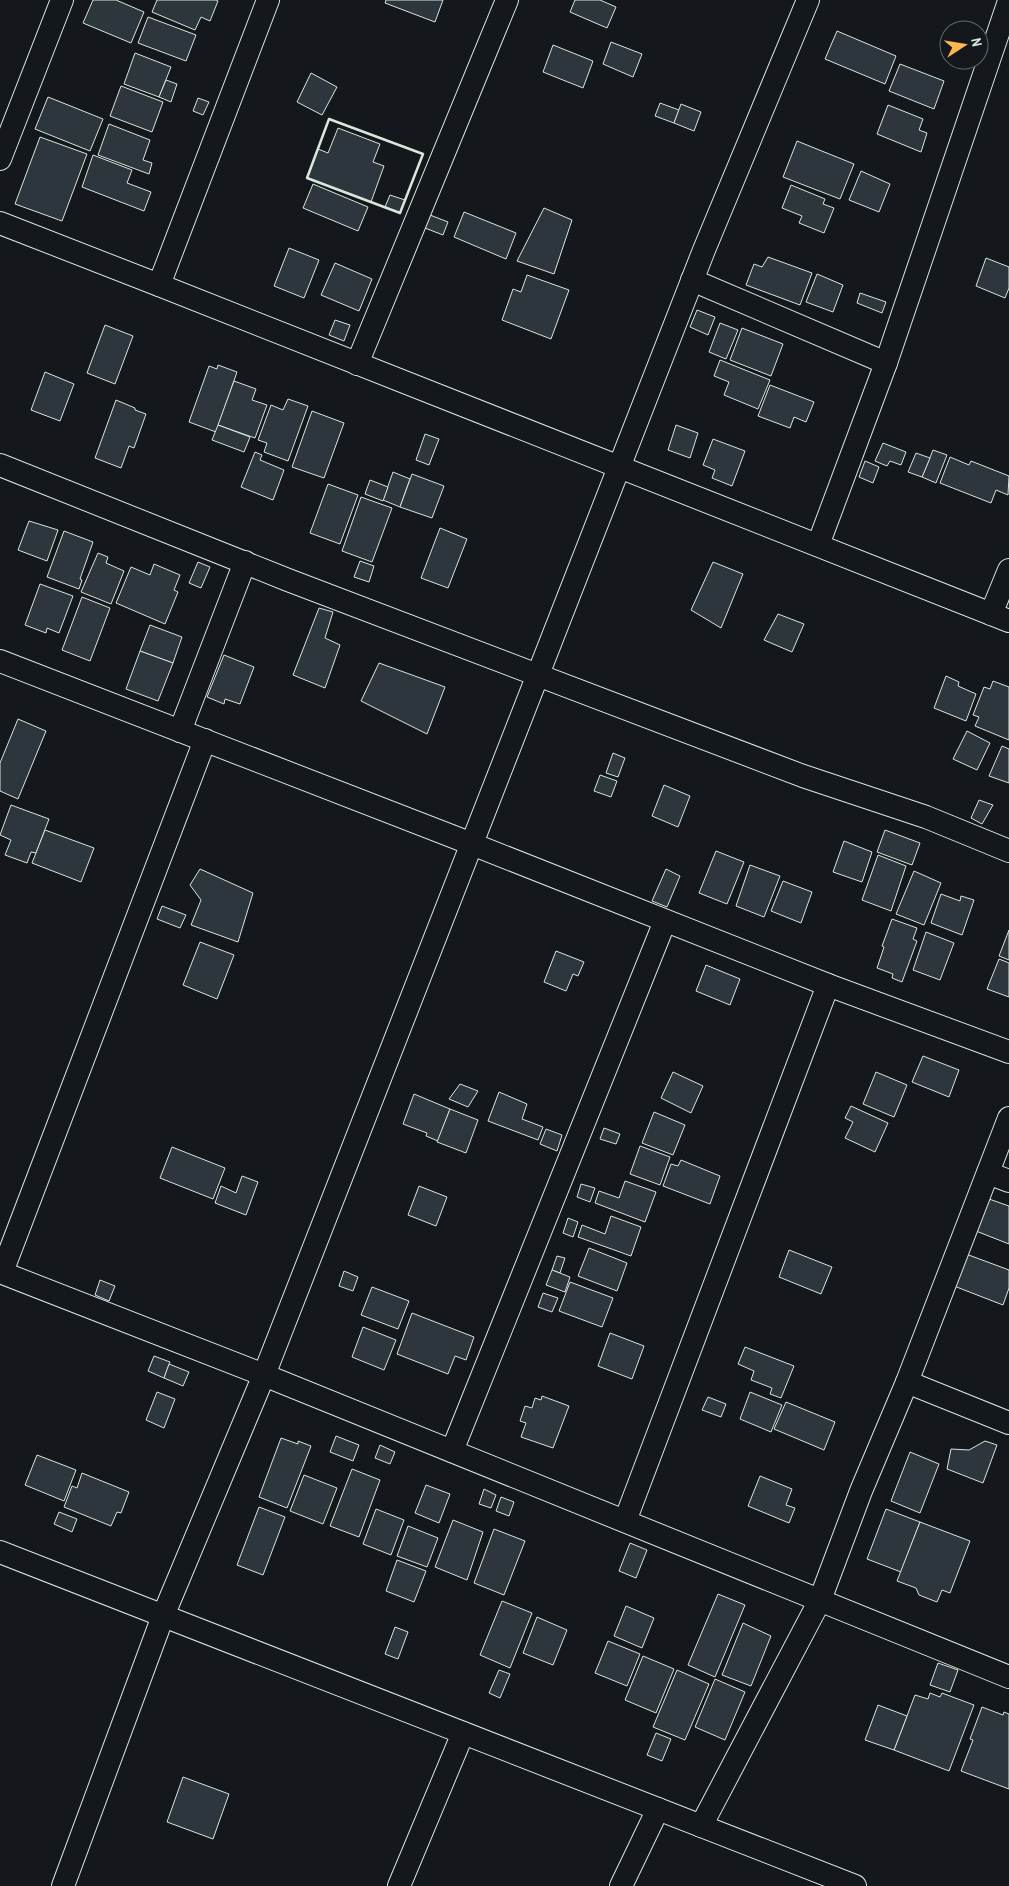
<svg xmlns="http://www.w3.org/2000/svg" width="1009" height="1886" viewBox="0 0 1009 1886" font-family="'Archivo Narrow',sans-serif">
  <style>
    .building { fill: #2c363c; stroke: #d8e6dc }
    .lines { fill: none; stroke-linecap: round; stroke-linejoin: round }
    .minor-casing { stroke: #d8e6dc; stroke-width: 24 }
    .minor { stroke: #14181c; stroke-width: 22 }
    .wall { stroke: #d8e6dc; stroke-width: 2.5 }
  </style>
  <rect width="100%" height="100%" fill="#14181c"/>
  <g class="building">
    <path d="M93 0H116L144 12 131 43 83 23Z"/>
    <path d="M157 0H216L218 1 210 21 201 17 195 30 152 12Z"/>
    <path d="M386 0H443L435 22 385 3Z"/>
    <path d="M575 0H600L616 7 607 28 570 12Z"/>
    <path d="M148 17 196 35 186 61 138 43Z"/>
    <path d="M837 31 896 56 885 84 825 59Z"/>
    <path d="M611 42 642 54 633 77 603 64Z"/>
    <path d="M553 45 593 61 583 88 543 72Z"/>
    <path d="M135 53 171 67 159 97 124 84Z"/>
    <path d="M900 64 944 81 934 109 889 91Z"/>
    <path d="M311 73 337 87 322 115 297 102Z"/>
    <path d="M166 80 177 84 171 102 159 97Z"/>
    <path d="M121 86 163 102 152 132 110 116Z"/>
    <path d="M48 97 103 119 90 151 35 129Z"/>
    <path d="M198 98 209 102 203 115 193 111Z"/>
    <path d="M660 103 679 110 674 123 655 116Z"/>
    <path d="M681 104 701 112 694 131 674 123Z"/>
    <path d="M888 105 923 119 919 130 927 133 921 152 877 134Z"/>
    <path d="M109 124 150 140 143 160 152 163 149 174 98 155Z"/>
    <path d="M338 128 380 144 373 162 384 166 371 202 307 178 318 149 328 153Z"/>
    <path d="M40 137 87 154 62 221 15 204Z"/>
    <path d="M797 141 854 164 840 199 783 177Z"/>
    <path d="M93 155 132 170 127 183 151 192 144 211 82 187Z"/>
    <path d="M861 171 890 184 879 212 849 200Z"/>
    <path d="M313 184 368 207 358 231 303 208Z"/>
    <path d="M791 185 825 199 823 204 834 208 824 233 799 223 802 216 782 208Z"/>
    <path d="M390 195 405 200 400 213 385 207Z"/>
    <path d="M544 208 572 220 554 274 517 261Z"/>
    <path d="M464 212 516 233 506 259 454 237Z"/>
    <path d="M430 215 448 222 443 235 425 228Z"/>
    <path d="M289 248 319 260 304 298 274 286Z"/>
    <path d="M768 257 812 273 800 305 746 285 754 264 762 267Z"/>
    <path d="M986 258 1009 267V288L1005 298 976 286Z"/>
    <path d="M335 263 372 279 359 311 321 295Z"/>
    <path d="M817 274 843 285 833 312 806 302Z"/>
    <path d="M527 275 569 290 551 339 502 320 513 289 521 292Z"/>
    <path d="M860 293 886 302 882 313 857 303Z"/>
    <path d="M697 310 715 317 708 335 690 327Z"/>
    <path d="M335 320 350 325 344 341 329 335Z"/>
    <path d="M720 323 738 330 726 359 709 352Z"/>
    <path d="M105 325 133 336 115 384 87 373Z"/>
    <path d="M742 328 783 344 771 376 730 360Z"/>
    <path d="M720 360 770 380 758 409 724 395 729 382 714 376Z"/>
    <path d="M218 365 237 372 216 432 189 422 209 366 217 369Z"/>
    <path d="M45 372 74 384 60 421 31 410Z"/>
    <path d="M234 381 256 389 252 400 267 405 255 438 218 425Z"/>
    <path d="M770 385 814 402 806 422 794 417 790 428 758 416Z"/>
    <path d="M288 399 308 406 288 461 264 452 267 443 258 440 271 405 283 410Z"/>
    <path d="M116 400 135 408V410L146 414 134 448 129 446 121 468 95 458Z"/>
    <path d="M312 411 344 423 324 478 292 467Z"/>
    <path d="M218 425 250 437 244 452 212 440Z"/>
    <path d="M676 425 698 433 690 458 668 450Z"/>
    <path d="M425 434 439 439 429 465 416 460Z"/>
    <path d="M713 439 745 451 732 486 712 478 715 470 703 465Z"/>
    <path d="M883 443 906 452 901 465 890 461 887 466 875 461Z"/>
    <path d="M933 450 947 455 936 483 922 477Z"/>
    <path d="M255 452 262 455 260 460 284 470 273 500 241 487Z"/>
    <path d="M916 453 930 458 922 477 908 472Z"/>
    <path d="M950 457 969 465 971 461 1009 476 1008 495 996 490 991 503 940 483Z"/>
    <path d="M865 461 879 467 873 483 859 477Z"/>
    <path d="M393 472 410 479 400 507 383 500Z"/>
    <path d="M412 474 444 486 432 518 400 507Z"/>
    <path d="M370 480 388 487 383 501 365 494Z"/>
    <path d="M328 484 358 495 340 544 310 533Z"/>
    <path d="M361 497 392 508 372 562 342 551Z"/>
    <path d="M29 521 58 530 47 561 18 550Z"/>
    <path d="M440 528 467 539 448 588 421 578Z"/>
    <path d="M64 531 93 542 80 579 82 580 79 589 47 577Z"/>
    <path d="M98 553 108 557 106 563 124 571 111 604 81 592Z"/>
    <path d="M360 561 374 566 369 582 354 577Z"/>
    <path d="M198 562 210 567 201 588 189 583Z"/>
    <path d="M713 562 743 574 721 628 691 610Z"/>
    <path d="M154 564 180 575 174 590 178 592 165 624 116 603 131 567 150 575Z"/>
    <path d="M40 584 73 596 59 633 47 628 46 633 25 625Z"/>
    <path d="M82 597 110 608 90 661 62 650Z"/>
    <path d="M319 608 333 612 325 638 340 645 325 688 293 675Z"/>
    <path d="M778 614 804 624 792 652 764 640Z"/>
    <path d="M150 625 182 637 173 663 140 651Z"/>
    <path d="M140 651 173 663 158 701 126 689Z"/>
    <path d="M224 655 254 667 240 704 225 699 224 704 207 697Z"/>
    <path d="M379 663 445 687 427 734 361 701Z"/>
    <path d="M946 676 959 682 958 686 976 694 966 721 934 708Z"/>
    <path d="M993 681 1009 687V740L975 726 979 717 973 715 984 687 990 689Z"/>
    <path d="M18 719 46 731 18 799 0 791V763Z"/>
    <path d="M967 731 990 743 977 770 953 759Z"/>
    <path d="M1002 746 1009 749V783L989 776Z"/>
    <path d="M613 753 625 758 618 777 606 773Z"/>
    <path d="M600 775 617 781 611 797 594 791Z"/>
    <path d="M664 785 690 796 678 827 652 816Z"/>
    <path d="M979 800 993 805 982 824 971 818Z"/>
    <path d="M11 805 49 819 36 853 31 852 27 863 5 855 11 840 0 835Z"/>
    <path d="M45 830 94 848 81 882 32 863Z"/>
    <path d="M885 830 920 843 912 865 877 852Z"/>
    <path d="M844 841 872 852 862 882 833 872Z"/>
    <path d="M716 851 744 862 727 904 699 893Z"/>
    <path d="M878 855 906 866 891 911 862 900Z"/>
    <path d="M750 865 780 876 764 917 736 906Z"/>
    <path d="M200 869 253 893 238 942 191 925 201 900 190 885Z"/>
    <path d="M666 869 680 876 667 907 652 901Z"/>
    <path d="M914 871 941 883 924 925 896 914Z"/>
    <path d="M783 881 812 892 801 923 771 911Z"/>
    <path d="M941 894 960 901 961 896 974 900 962 935 931 923Z"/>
    <path d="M162 906 186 915 180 928 157 919Z"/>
    <path d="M892 919 917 928 913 939 917 941 902 982 892 978 893 974 877 968 884 947 882 946Z"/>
    <path d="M1009 930V960L999 956Z"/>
    <path d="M926 932 954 943 940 980 913 970Z"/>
    <path d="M200 942 234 955 217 999 183 985Z"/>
    <path d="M556 951 584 962 578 976 573 974 566 991 544 982Z"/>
    <path d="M999 959 1009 963V997L987 989Z"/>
    <path d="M706 965 740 979 730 1005 696 991Z"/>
    <path d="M923 1056 959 1070 949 1097 912 1082Z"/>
    <path d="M673 1072 703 1086 691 1113 661 1098Z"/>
    <path d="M876 1072 907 1085 894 1117 863 1104Z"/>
    <path d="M460 1084 478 1091 468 1107 449 1099Z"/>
    <path d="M499 1092 527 1104 522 1119 543 1127 538 1140 488 1121Z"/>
    <path d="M414 1094 450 1109 438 1141 426 1136 427 1133 403 1124Z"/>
    <path d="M851 1106 888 1123 875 1152 845 1138 853 1122 845 1118Z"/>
    <path d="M450 1109 478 1120 466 1153 437 1142Z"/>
    <path d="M654 1112 685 1125 673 1155 642 1143Z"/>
    <path d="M604 1128 620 1134 616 1144 600 1139Z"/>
    <path d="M546 1129 562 1135 557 1151 540 1144Z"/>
    <path d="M640 1146 670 1157 660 1185 630 1174Z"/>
    <path d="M172 1147 225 1168 213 1199 160 1178Z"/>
    <path d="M681 1160 720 1176 710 1204 663 1186 671 1164 678 1166Z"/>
    <path d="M242 1176 258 1182 246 1215 215 1203 221 1186 236 1193Z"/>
    <path d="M625 1181 656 1192 645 1222 595 1203 599 1191 619 1198Z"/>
    <path d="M581 1184 595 1188 590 1202 577 1197Z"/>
    <path d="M419 1186 447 1197 436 1226 408 1215Z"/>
    <path d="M989 1199 1009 1206V1244L976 1231Z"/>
    <path d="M611 1216 641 1227 631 1256 578 1237 582 1225 605 1234Z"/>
    <path d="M568 1218 578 1222 573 1237 563 1233Z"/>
    <path d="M589 1248 627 1263 617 1291 578 1276Z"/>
    <path d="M789 1250 832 1267 821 1294 779 1277Z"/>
    <path d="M966 1254 1009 1270V1288L1003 1305 954 1286Z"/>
    <path d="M557 1256 565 1258 560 1273 552 1270Z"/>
    <path d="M552 1270 570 1277 565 1292 546 1285Z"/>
    <path d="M344 1271 358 1277 353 1291 339 1286Z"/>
    <path d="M100 1280 115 1286 109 1301 95 1295Z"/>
    <path d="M570 1282 613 1298 602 1327 559 1311Z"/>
    <path d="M372 1287 409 1301 398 1329 361 1315Z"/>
    <path d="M543 1293 558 1298 552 1312 538 1307Z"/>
    <path d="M412 1313 474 1337 466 1360 455 1356 448 1374 397 1354Z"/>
    <path d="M363 1327 396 1340 384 1370 352 1357Z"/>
    <path d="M610 1333 644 1346 632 1379 598 1366Z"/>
    <path d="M745 1347 794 1366 781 1398 770 1394 772 1388 751 1380 754 1371 738 1364Z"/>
    <path d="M154 1356 170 1362 164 1378 148 1371Z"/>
    <path d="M169 1364 189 1372 183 1386 164 1378Z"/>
    <path d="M157 1392 175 1399 164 1428 146 1420Z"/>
    <path d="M750 1392 782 1405 771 1432 740 1419Z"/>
    <path d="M542 1396 569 1406 553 1448 521 1437 526 1423 520 1421 525 1406 532 1408 535 1398 541 1400Z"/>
    <path d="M708 1397 726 1404 721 1417 702 1410Z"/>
    <path d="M786 1402 835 1422 824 1450 774 1429Z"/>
    <path d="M336 1436 359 1445 353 1461 330 1452Z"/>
    <path d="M281 1438 298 1444V1441L311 1446 287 1508 259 1497Z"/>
    <path d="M985 1441 997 1445 983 1483 947 1469 951 1449 969 1450Z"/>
    <path d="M380 1445 395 1452 390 1464 375 1458Z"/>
    <path d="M910 1452 939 1464 920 1513 891 1501Z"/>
    <path d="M37 1455 76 1470 64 1501 25 1485Z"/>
    <path d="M352 1469 380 1480 359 1537 330 1526Z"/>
    <path d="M82 1473 129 1492 121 1513 117 1512 111 1526 64 1507 72 1486 77 1488Z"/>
    <path d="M304 1475 337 1488 323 1524 290 1511Z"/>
    <path d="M760 1476 792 1489 786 1505 795 1508 789 1523 748 1506Z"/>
    <path d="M426 1485 450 1494 439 1523 415 1513Z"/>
    <path d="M484 1489 496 1495 491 1508 479 1504Z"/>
    <path d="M501 1497 514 1502 509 1516 496 1511Z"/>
    <path d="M259 1507 285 1517 263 1575 237 1565Z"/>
    <path d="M376 1509 404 1520 391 1555 363 1544Z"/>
    <path d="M886 1509 920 1522 901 1572 867 1559Z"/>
    <path d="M59 1512 77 1519 72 1532 54 1524Z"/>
    <path d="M453 1520 483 1532 467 1580 435 1567Z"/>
    <path d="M920 1522 970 1541 950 1593 942 1590 937 1602 919 1595 916 1588 897 1581Z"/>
    <path d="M408 1526 438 1538 427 1567 397 1556Z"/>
    <path d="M494 1529 525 1541 504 1595 474 1583Z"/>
    <path d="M630 1543 647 1550 636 1578 619 1571Z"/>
    <path d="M397 1560 426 1571 414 1602 386 1591Z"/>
    <path d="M718 1594 745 1605 715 1677 688 1665Z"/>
    <path d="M502 1601 532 1613 510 1668 480 1655Z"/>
    <path d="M626 1606 654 1618 642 1648 614 1636Z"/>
    <path d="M537 1617 567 1630 553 1665 523 1653Z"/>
    <path d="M743 1623 771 1636 751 1686 722 1675Z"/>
    <path d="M395 1627 408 1632 398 1659 385 1654Z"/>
    <path d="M608 1641 640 1654 627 1686 595 1673Z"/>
    <path d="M643 1656 674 1669 656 1713 625 1700Z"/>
    <path d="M938 1663 958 1670 950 1692 930 1685Z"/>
    <path d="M499 1670 510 1674 500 1698 489 1693Z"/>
    <path d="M677 1670 709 1684 685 1740 653 1727Z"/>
    <path d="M715 1679 745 1692 725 1740 695 1727Z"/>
    <path d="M930 1693 940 1697 942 1693 974 1705 949 1771 894 1750 915 1695 928 1699Z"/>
    <path d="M878 1705 907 1716 894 1750 865 1740Z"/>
    <path d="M982 1707 1003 1715 1004 1712 1009 1714V1789L961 1771 973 1740 970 1739Z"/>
    <path d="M656 1733 671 1739 662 1761 647 1755Z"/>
    <path d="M183 1777 229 1794 213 1839 167 1822Z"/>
  </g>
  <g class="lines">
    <defs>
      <g id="minor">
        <path d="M0 159 62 0"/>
        <path d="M0 223 159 285 1009 621"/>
        <path d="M692 280 886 363"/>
        <path d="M159 285 268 0"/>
        <path d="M357 364 507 0"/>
        <path d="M0 465 288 580 803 776 926 817 1009 851"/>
        <path d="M818 545 886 363 1009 1"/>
        <path d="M991 614 1009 570"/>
        <path d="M0 661 472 844 828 985 1009 1052"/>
        <path d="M180 731 245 562"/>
        <path d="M988 1173 1009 1181"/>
        <path d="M0 1272 264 1375 1009 1677"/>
        <path d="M2 1272 205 740"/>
        <path d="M907 1382 1009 1423"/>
        <path d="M452 1451 665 921"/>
        <path d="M625 1521 828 985"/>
        <path d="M0 1552 855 1886"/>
        <path d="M701 1826 820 1600 861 1491 907 1382 1009 1118"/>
        <path d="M63 1886 163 1616 264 1375 704 250 808 0"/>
        <path d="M399 1886 463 1733"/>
        <path d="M621 1886 658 1809"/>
      </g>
    </defs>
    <use href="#minor" class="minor-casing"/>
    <use href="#minor" class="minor"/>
    <path class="wall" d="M329 119 423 154 400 213 307 178Z"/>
  </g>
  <g transform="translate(964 45) rotate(78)"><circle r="24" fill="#14181c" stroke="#626a69"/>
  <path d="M0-4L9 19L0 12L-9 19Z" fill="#ffb74d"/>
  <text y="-8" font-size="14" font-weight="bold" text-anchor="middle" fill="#d8e6dc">N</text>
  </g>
</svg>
